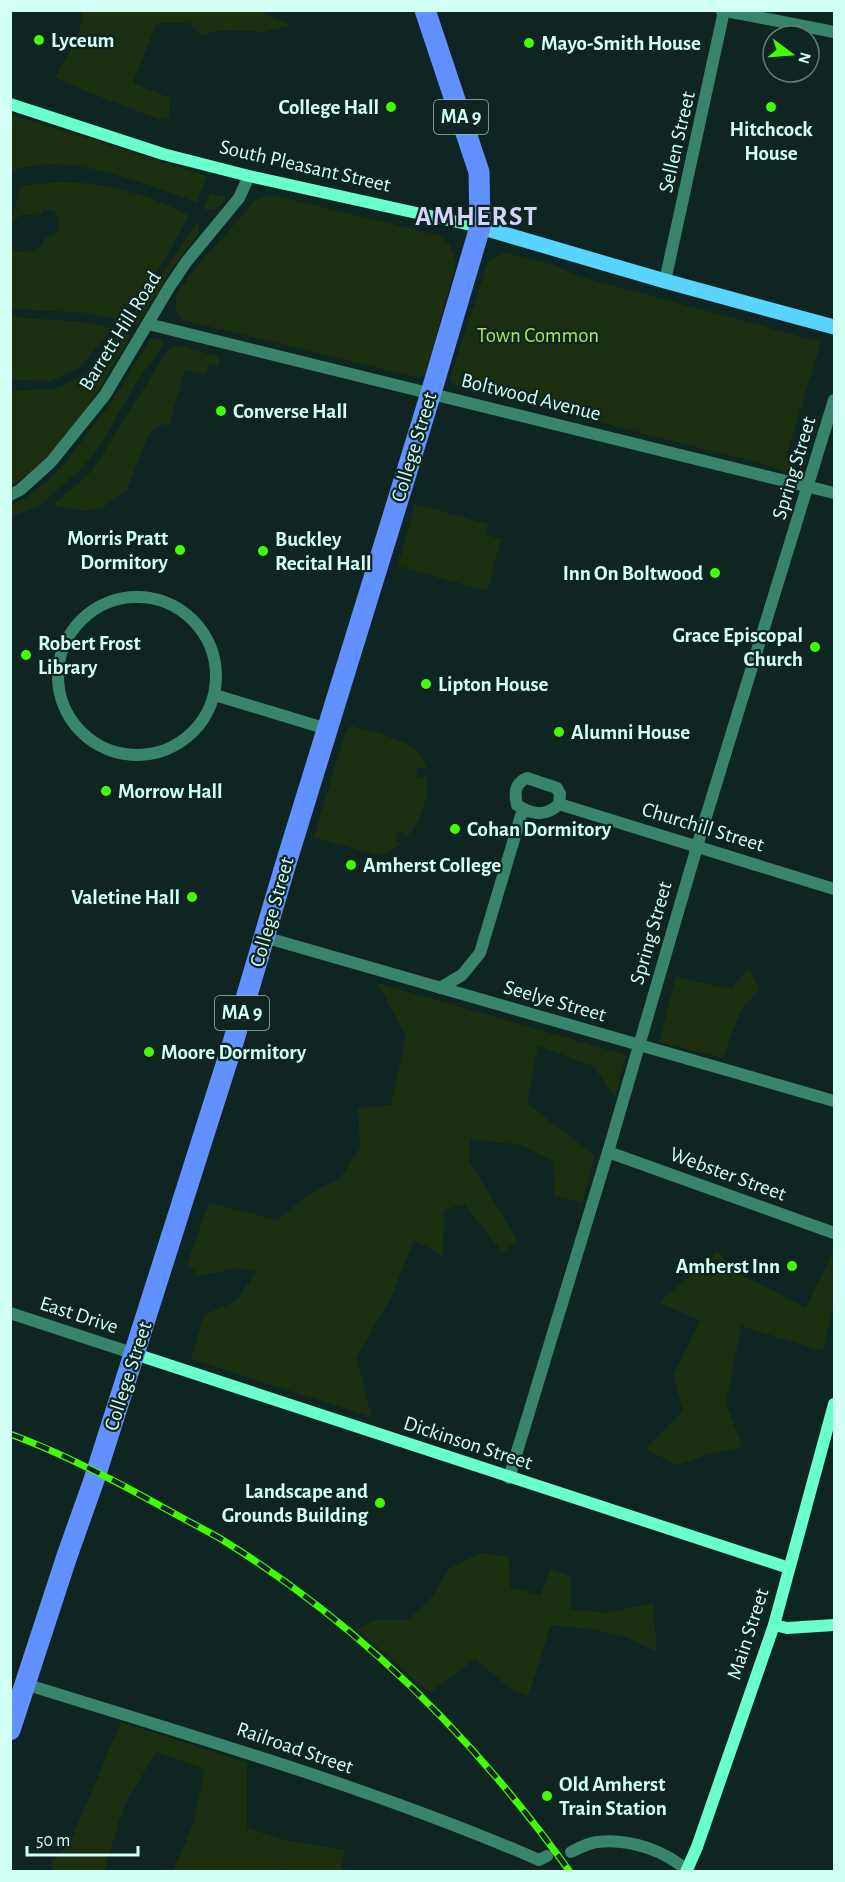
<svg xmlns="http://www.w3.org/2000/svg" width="845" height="1882" viewBox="0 0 845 1882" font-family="'Alegreya Sans',sans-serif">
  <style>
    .green { fill: #1d2f11 }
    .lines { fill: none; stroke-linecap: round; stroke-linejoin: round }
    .minor { stroke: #38856c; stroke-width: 12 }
    .secondary { stroke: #69ffcc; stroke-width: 12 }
    .primary { stroke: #59d3ff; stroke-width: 15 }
    .trunk { stroke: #6190ff; stroke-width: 21 }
    .rail-casing { stroke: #42fd00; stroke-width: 7 }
    .rail { stroke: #0e2521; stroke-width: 4.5; stroke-dasharray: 14; stroke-linecap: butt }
    .poi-dot { fill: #42fd00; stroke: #0e2521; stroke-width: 2 }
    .labels { text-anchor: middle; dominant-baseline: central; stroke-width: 4.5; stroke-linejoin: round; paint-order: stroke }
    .shield { fill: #0e2521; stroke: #97beb5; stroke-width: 1.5 }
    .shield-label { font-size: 20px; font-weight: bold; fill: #d2fff4 }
    .poi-label { font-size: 21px; font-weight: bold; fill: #d2fff4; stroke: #0e2521; text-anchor: start }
    .street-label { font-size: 21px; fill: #d2fff4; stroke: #0e2521 }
    .park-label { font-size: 21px; fill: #aee35a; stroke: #0e2521 }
    .district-label { font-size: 27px; font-weight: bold; letter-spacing: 1.5px; fill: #d4d4ff; stroke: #0e2521 }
  </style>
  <rect width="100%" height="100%" fill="#0e2521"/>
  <g class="green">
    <path d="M83 11H257L291 25 265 32 223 30 201 35 189 23H157L133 83 170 98 169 118 161 120 85 91 55 77C68 56 81 35 83 11Z"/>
    <path d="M10 114 206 176 197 203C141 182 69 151 11 171Z"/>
    <path d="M58 182C103 182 150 194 189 216L162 264 120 320 88 313 11 309V251L28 253 42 245 44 239 57 232 60 221 55 212 45 209 38 216 24 214 11 221 21 186Z"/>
    <path d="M210 194 226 197C221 208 215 212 203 209Z"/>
    <path d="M271 195 438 235C450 242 453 251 456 264L426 372 420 378 182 320 175 308 177 293 198 265 253 203 259 198Z"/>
    <path d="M199 220V232L196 237 173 267 137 326 128 323Z"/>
    <path d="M505 253 551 264 578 276 821 342 786 457 795 472C786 474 775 469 767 465L453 385 450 378 487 265 493 259Z"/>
    <path d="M11 317 85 322 112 329 79 368 51 381 11 380Z"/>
    <path d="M122 333 131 335C102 385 64 458 11 485V391L55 389 84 375Z"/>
    <path d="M151 338 162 340V347L137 381 103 441 83 467 39 506 11 517V505L25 498 49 480 65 463 112 401Z"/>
    <path d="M178 345 216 356 219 359V366L209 364 206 374 185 369 169 426 161 424 149 433 127 490 102 508 86 511 53 505 92 471 166 353 171 348Z"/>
    <path d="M415 504 488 524 486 535 501 539 487 591 398 566Z"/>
    <path d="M351 726C373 732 424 741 426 769L420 767 416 770 419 778 423 777 427 773C428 797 423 818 407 837L401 831 397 832 396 840 398 843H402L380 856 314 837 346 730Z"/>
    <path d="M748 968 760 989 741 1009 723 1058 659 1042 676 977 731 989Z"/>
    <path d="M377 983 626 1055 615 1097 593 1066 538 1046 527 1103 595 1156 582 1203 554 1196 553 1161 521 1145 471 1139 469 1160 517 1241 503 1253 464 1204 444 1210 443 1256 414 1240 392 1296 356 1358 372 1417 191 1359 204 1315 236 1301 256 1272 240 1268 199 1276 187 1264 209 1203 277 1220 310 1194 340 1178 360 1148 358 1108 391 1105 406 1036Z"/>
    <path d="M834 1250V1304L823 1351 741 1326 726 1403 742 1447 706 1455 677 1465 646 1449 683 1411 673 1376 700 1321 659 1302 717 1252 740 1274 806 1308Z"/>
    <path d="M480 1553 508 1557 511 1588 541 1595 550 1569 570 1576V1609L604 1613 653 1603 657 1652 627 1637 590 1629 551 1625 528 1697 510 1688 475 1659 430 1693 357 1629 374 1620H408L430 1599 450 1568Z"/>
    <path d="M121 1722 247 1763V1828L280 1839 345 1850 341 1871H292L281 1868 279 1872 173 1871 193 1824 205 1769 156 1752 124 1806 104 1871H55L49 1865 72 1838Z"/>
  </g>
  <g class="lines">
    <g class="minor">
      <path d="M721 10 834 32"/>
      <path d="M665 281 724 11"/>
      <path d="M148 324 834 493"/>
      <path d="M10 495 20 490 51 462 105 395 170 286 187 261 239 198 249 176"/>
      <circle cx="137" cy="676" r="79"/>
      <path d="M215 695 327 729"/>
      <path d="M527 778 557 788 560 794 559 804C546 817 532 815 517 805 514 793 515 783 527 778Z"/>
      <path d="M559 804 834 889"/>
      <path d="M264 937 834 1101"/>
      <path d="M440 988 462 975 480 953 523 809"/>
      <path d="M608 1152 834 1233"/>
      <path d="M10 1313 135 1354"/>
      <path d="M509 1478 608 1152 701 833 834 400"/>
      <path d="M25 1684C198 1738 373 1788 539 1860L547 1856"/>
      <path d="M571 1852C579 1848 588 1843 597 1842 630 1838 666 1851 689 1872"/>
    </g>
    <g class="secondary">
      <path d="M10 104 163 154 249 176 480 227"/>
      <path d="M135 1354 789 1568"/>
      <path d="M774 1625 787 1628 834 1625"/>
      <path d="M686 1872 697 1847 774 1625 834 1404"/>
    </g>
    <path class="primary" d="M480 227 665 281 834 327"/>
    <path class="trunk" d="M10 1730 67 1556 94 1480 232 1046 286 863 431 393 480 227 479 172 425 10"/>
    <defs>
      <path id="rail" d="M10 1434C62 1453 110 1478 157 1504 178 1516 200 1527 221 1539 359 1624 476 1740 570 1872"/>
    </defs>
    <use href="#rail" class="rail-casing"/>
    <use href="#rail" class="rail"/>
  </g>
  <g class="poi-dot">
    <circle cx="39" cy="40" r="6"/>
    <circle cx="529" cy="43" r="6"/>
    <circle cx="391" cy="107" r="6"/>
    <circle cx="771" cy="107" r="6"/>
    <circle cx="221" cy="411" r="6"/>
    <circle cx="180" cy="550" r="6"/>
    <circle cx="263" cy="551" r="6"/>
    <circle cx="715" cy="573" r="6"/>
    <circle cx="815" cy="647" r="6"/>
    <circle cx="26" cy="655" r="6"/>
    <circle cx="426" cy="684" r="6"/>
    <circle cx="559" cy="732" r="6"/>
    <circle cx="106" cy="791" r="6"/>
    <circle cx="455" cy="829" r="6"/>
    <circle cx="351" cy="865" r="6"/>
    <circle cx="192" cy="897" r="6"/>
    <circle cx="149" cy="1052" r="6"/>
    <circle cx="792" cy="1266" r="6"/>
    <circle cx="380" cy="1503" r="6"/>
    <circle cx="547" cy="1796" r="6"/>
  </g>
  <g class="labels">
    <g class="shield">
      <rect x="434" y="100" width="54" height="34" rx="4.5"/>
      <rect x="215" y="996" width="54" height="34" rx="4.5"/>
    </g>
    <g class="shield-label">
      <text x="461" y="117">MA 9</text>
      <text x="242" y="1013">MA 9</text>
    </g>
    <g class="poi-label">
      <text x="51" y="40">Lyceum</text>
      <text x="541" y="43">Mayo-Smith House</text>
      <text x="379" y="107" text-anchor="end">College Hall</text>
      <text x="771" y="129" text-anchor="middle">Hitchcock<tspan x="771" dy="24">House</tspan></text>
      <text x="233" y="411">Converse Hall</text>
      <text x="168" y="538" text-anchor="end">Morris Pratt<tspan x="168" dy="24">Dormitory</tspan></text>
      <text x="275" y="539">Buckley<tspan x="275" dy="24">Recital Hall</tspan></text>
      <text x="703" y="573" text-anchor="end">Inn On Boltwood</text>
      <text x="803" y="635" text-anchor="end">Grace Episcopal<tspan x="803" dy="24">Church</tspan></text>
      <text x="38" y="643">Robert Frost<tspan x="38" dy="24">Library</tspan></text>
      <text x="438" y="684">Lipton House</text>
      <text x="571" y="732">Alumni House</text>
      <text x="118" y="791">Morrow Hall</text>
      <text x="467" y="829">Cohan Dormitory</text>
      <text x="363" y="865">Amherst College</text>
      <text x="180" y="897" text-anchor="end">Valetine Hall</text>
      <text x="161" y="1052">Moore Dormitory</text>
      <text x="780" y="1266" text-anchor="end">Amherst Inn</text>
      <text x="368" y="1491" text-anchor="end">Landscape and<tspan x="368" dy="24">Grounds Building</tspan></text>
      <text x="559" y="1784">Old Amherst<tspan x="559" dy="24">Train Station</tspan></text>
    </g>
    <g class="street-label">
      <text transform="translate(677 142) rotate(-77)">Sellen Street</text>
      <text transform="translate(305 166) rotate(13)">South Pleasant Street</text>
      <text transform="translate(120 331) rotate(-58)">Barrett Hill Road</text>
      <text transform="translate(531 397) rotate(14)">Boltwood Avenue</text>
      <text transform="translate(414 447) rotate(-73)">College Street</text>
      <text transform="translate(794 468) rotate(-73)">Spring Street</text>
      <text transform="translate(703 827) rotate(17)">Churchill Street</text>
      <text transform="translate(272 912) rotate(-74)">College Street</text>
      <text transform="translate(651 933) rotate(-74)">Spring Street</text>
      <text transform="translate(555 1001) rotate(16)">Seelye Street</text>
      <text transform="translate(728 1174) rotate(20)">Webster Street</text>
      <text transform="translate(79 1315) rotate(18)">East Drive</text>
      <text transform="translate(128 1376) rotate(-72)">College Street</text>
      <text transform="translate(468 1443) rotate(18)">Dickinson Street</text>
      <text transform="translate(748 1634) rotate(-72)">Main Street</text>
      <text transform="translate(295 1748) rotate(19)">Railroad Street</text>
    </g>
    <g class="park-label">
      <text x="538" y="335">Town Common</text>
    </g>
    <g class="district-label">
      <text x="477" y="216">AMHERST</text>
    </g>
  </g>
  <rect width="845" height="1882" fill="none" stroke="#d2fff4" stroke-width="24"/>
  <g transform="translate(791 54) rotate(106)"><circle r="28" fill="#0e2521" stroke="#5c7c75" stroke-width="1.5"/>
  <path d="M0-4.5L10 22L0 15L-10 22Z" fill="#42fd00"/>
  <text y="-9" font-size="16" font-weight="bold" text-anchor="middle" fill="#d2fff4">N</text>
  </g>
  <path d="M27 1846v9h111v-9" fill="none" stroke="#d2fff4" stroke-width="3"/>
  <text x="36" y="1846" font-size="18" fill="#d2fff4" stroke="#0e2521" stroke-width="4.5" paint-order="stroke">50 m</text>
</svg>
